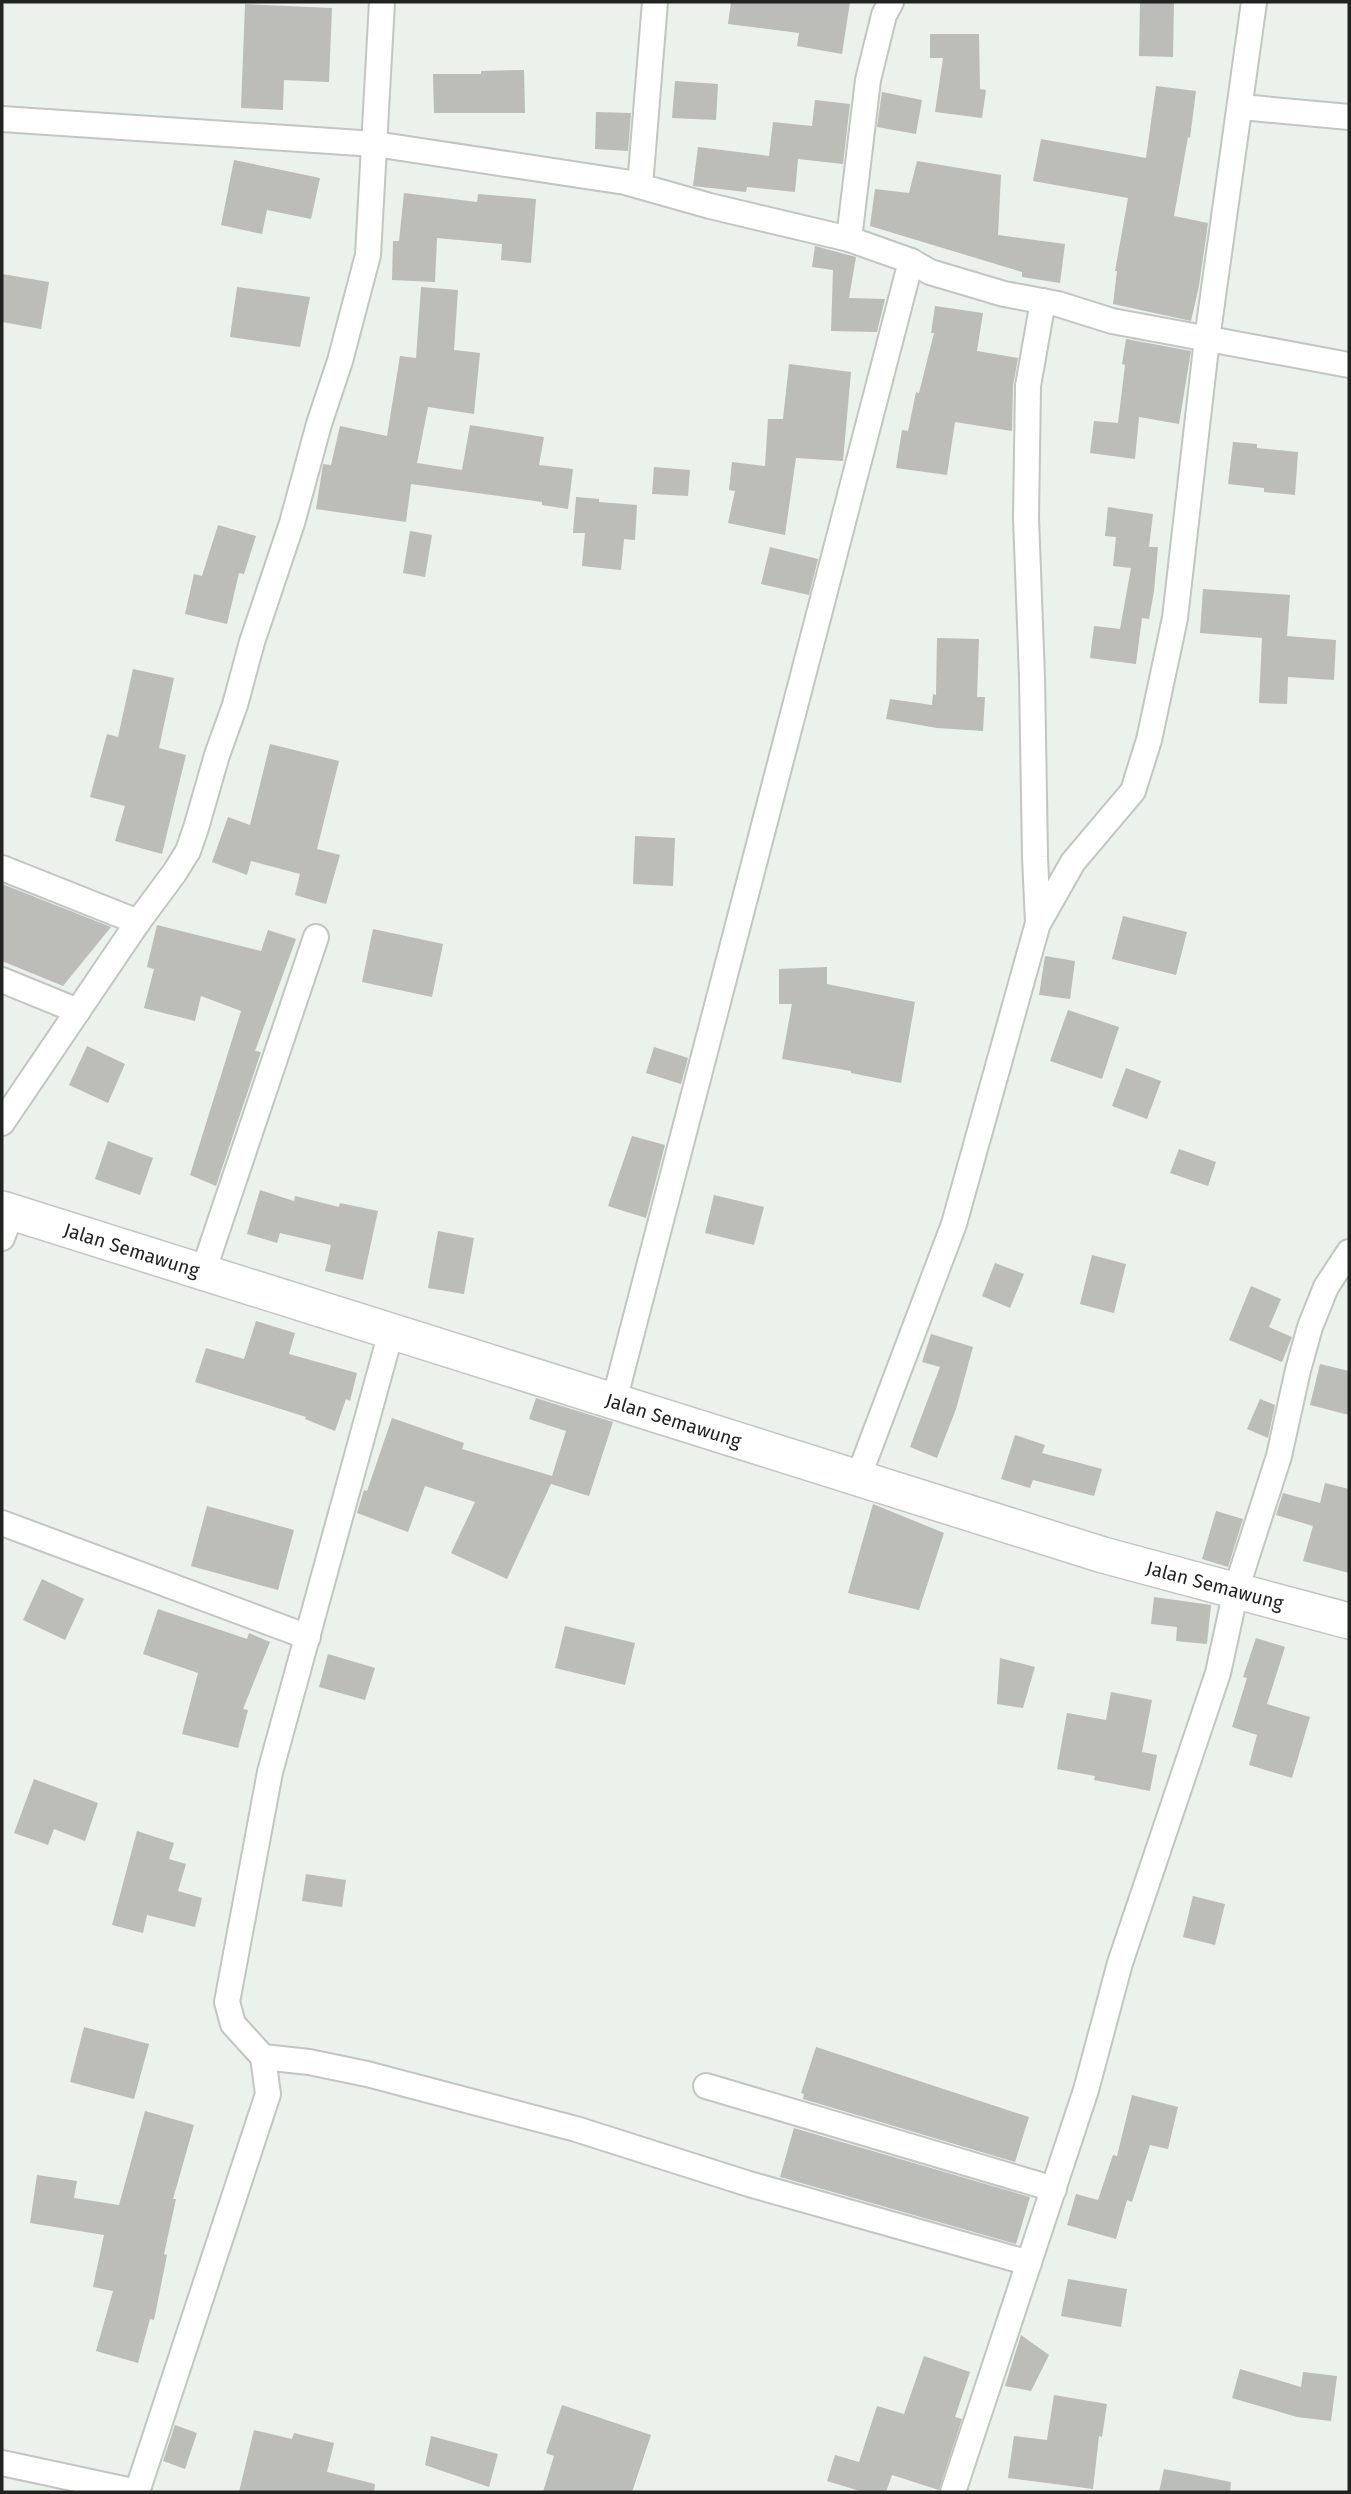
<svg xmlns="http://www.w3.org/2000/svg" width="1351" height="2494" viewBox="0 0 1351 2494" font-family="'Fira Sans',sans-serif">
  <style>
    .building { fill: #bbbdb6 }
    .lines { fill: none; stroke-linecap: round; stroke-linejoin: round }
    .street-casing { stroke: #c1c6c0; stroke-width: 28 }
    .secondary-casing { stroke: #c1c6c0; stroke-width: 38 }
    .street { stroke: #fff; stroke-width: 24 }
    .secondary { stroke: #fff; stroke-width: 35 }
    .labels { text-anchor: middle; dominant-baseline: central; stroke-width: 7; stroke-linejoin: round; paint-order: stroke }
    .street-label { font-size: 19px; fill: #202320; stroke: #f8fef8 }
  </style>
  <rect width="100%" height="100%" fill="#ebf1eb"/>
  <g class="building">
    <path d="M731 2H850L842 54 797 46 799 33 728 24Z"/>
    <path d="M1140 2H1174L1173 57 1139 56Z"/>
    <path d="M245 4 332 8 329 82 284 80 283 110 241 108Z"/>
    <path d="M930 34H979L980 89 986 90 982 118 935 112 943 58H930Z"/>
    <path d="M524 70 525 113H434L433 74H481V71Z"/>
    <path d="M675 81 718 84 716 120 672 118Z"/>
    <path d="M1156 86 1196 91 1190 138 1188 137 1174 216 1208 223 1199 286 1191 321 1113 304 1117 271H1115L1128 198 1033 181 1041 139 1146 158Z"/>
    <path d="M882 92 922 100 916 134 877 127Z"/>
    <path d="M815 100 850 104 843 164 798 159 795 192 747 187 746 192 693 186 698 147 769 156 773 122 812 126Z"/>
    <path d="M596 112 631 113 628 151 595 149Z"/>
    <path d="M234 160 320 178 311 219 267 210 262 234 221 225Z"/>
    <path d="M917 161 1001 175 998 235 1065 244 1060 283 1022 277V272L870 226 875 189 909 193Z"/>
    <path d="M404 193 477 202 478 194 536 199 531 263 501 260 502 244 437 238 435 282 392 280 393 241H399Z"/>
    <path d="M815 246 856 257 849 298 885 299 877 332 831 331 833 270 812 267Z"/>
    <path d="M2 274 49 282 41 329 2 322Z"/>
    <path d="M237 287 310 297 300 347 230 337Z"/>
    <path d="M421 287 458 290 454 350 480 353 474 414 428 407 417 463 462 470 470 425 544 437 539 465 573 469 568 509 542 505V502L411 484 406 522 316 509 323 464 331 465 340 426 387 436 400 356 416 358Z"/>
    <path d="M935 306 983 313 977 351 1018 358 1013 386 1012 431 955 422 947 475 896 468 902 430 908 431 916 392 919 393 934 333H931Z"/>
    <path d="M1126 339 1191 351 1179 424 1139 417 1135 459 1090 453 1094 421 1118 423 1125 365 1122 364Z"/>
    <path d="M789 364 851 372 843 461 796 458 785 535 728 523 735 491 729 490 732 462 765 466 768 419H783Z"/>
    <path d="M1233 442 1257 444V448L1298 452 1295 495 1264 492V488L1228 484Z"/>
    <path d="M654 467 690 470 688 496 652 494Z"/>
    <path d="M576 497 599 499V502L637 505 635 540 624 539 621 570 582 566 585 533H573Z"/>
    <path d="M1108 507 1153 514 1149 547H1158L1154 591 1149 619 1142 618 1136 664 1090 658 1094 626 1120 629 1131 568 1113 566 1116 537 1105 536Z"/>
    <path d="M218 525 256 536 244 574 239 573 227 624 185 614 194 574 202 576Z"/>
    <path d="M410 531 432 535 425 577 403 573Z"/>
    <path d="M770 547 818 559 809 595 761 584Z"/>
    <path d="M1203 589 1290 595 1287 636 1336 640 1334 680 1288 677 1287 704 1259 703 1262 638 1200 633Z"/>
    <path d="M937 638 979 639 977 697H985L983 731 937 728 886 719 890 699 932 705 933 694 936 695Z"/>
    <path d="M133 669 174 678 159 748 186 755 162 854 115 841 125 806 90 797 107 734 118 737Z"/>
    <path d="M270 744 339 761 317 849 340 855 326 904 295 895 300 874 251 861 247 875 212 862 228 817 250 825Z"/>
    <path d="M635 836 675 838 673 886 633 884Z"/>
    <path d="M2 884 111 927 63 986 2 961Z"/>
    <path d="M1123 916 1187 932 1176 975 1112 959Z"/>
    <path d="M157 925 261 951 268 930 296 939 255 1051 261 1052 216 1186 190 1175 241 1011 201 996 195 1021 144 1008 154 969 147 967Z"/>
    <path d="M373 929 443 944 432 997 362 982Z"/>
    <path d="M1045 956 1075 961 1070 999 1039 995Z"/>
    <path d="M827 967V984L915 1002 901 1083 851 1073V1071L782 1059 792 1004H779V969Z"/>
    <path d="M1068 1010 1119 1027 1102 1079 1050 1061Z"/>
    <path d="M87 1046 125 1064 108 1103 69 1085Z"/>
    <path d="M654 1047 688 1058 681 1084 646 1073Z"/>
    <path d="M1126 1068 1161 1081 1147 1119 1112 1106Z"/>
    <path d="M632 1136 665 1145 646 1218 608 1206Z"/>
    <path d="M108 1141 153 1158 140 1195 95 1179Z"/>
    <path d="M1179 1149 1216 1162 1208 1186 1170 1173Z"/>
    <path d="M260 1190 294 1201 295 1196 339 1207 340 1203 378 1211 363 1280 325 1271 331 1245 280 1233 277 1243 247 1234Z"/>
    <path d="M714 1195 764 1207 754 1245 705 1233Z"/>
    <path d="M438 1231 474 1238 464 1294 428 1288Z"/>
    <path d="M1092 1255 1126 1264 1114 1313 1080 1304Z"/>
    <path d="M995 1263 1024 1274 1010 1308 982 1296Z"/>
    <path d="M1251 1286 1281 1299 1269 1327 1292 1337 1282 1362 1229 1340Z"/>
    <path d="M256 1321 295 1333 289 1354 357 1373 350 1401 346 1399 335 1431 305 1419 306 1417 195 1382 206 1348 244 1359Z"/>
    <path d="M931 1334 973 1347 956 1409 937 1458 910 1447 940 1367 922 1362Z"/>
    <path d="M1320 1364 1349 1371V1415L1310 1405Z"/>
    <path d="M536 1398 613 1422 589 1496 551 1484 507 1579 451 1553 475 1502 425 1486 408 1532 357 1513 364 1490 367 1491 392 1418 464 1443 462 1449 552 1476 566 1431 529 1419Z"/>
    <path d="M1260 1399 1275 1405 1268 1438 1247 1429Z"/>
    <path d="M1015 1435 1045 1445 1042 1453 1102 1469 1094 1496 1033 1480 1030 1488 1001 1479Z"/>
    <path d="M1325 1483 1349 1489V1573L1303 1561 1313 1526 1276 1515 1283 1493 1320 1503Z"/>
    <path d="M873 1504 944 1533 919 1610 848 1593Z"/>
    <path d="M207 1506 294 1530 278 1590 191 1566Z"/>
    <path d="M1216 1511 1243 1519 1228 1567 1202 1559Z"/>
    <path d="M42 1579 84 1599 65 1640 23 1620Z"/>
    <path d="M1154 1597 1211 1605 1207 1644 1176 1641 1177 1627 1151 1624Z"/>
    <path d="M158 1609 247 1639 249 1633 270 1642 243 1709 248 1710 238 1748 182 1734 198 1673 143 1654Z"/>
    <path d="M565 1626 635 1643 625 1685 555 1668Z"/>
    <path d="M1256 1638 1285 1647 1267 1704 1310 1717 1292 1778 1249 1765 1257 1735 1232 1727 1247 1678 1243 1677Z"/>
    <path d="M328 1654 375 1668 365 1700 319 1687Z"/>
    <path d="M1000 1658 1035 1667 1023 1708 997 1704Z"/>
    <path d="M1111 1692 1152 1700 1142 1752 1157 1755 1150 1791 1094 1780 1095 1776 1057 1769 1067 1713 1106 1720Z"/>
    <path d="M34 1779 98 1803 85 1841 54 1829 48 1845 14 1833Z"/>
    <path d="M137 1831 174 1843 169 1859 186 1864 178 1891 202 1898 195 1927 147 1915 143 1933 112 1925Z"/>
    <path d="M306 1874 346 1880 342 1907 302 1901Z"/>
    <path d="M1193 1896 1225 1904 1215 1945 1183 1937Z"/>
    <path d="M84 2027 149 2044 134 2099 70 2082Z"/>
    <path d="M816 2047 1029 2117 1015 2162 803 2099 804 2094 801 2093Z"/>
    <path d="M1132 2095 1178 2107 1168 2149 1150 2145 1132 2202 1127 2200 1116 2239 1067 2225 1076 2194 1098 2200 1113 2155 1117 2156Z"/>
    <path d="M145 2111 194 2125 173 2199H176L164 2254 167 2255 154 2320 150 2319 138 2363 96 2351 113 2291 93 2287 104 2235 30 2223 37 2175 77 2181 74 2198 119 2205Z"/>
    <path d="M794 2128 1030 2197 1016 2244 780 2177Z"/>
    <path d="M1068 2279 1127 2289 1121 2327 1061 2316Z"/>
    <path d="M1021 2335 1049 2355 1031 2391 1005 2386Z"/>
    <path d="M924 2356 970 2372 955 2417 962 2419 939 2490 892 2475 886 2492H863L827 2481 835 2455 859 2462 877 2406 904 2414Z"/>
    <path d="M1240 2369 1301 2387 1303 2372 1337 2376 1331 2421 1297 2417 1232 2398Z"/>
    <path d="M1054 2395 1107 2404 1102 2437 1099 2436 1093 2489 1008 2478 1014 2436 1047 2440Z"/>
    <path d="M562 2405 651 2435 632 2492H543L554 2456 546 2453Z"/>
    <path d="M175 2425 197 2433 185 2469 163 2461Z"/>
    <path d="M254 2430 292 2439 294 2433 334 2443 327 2472 375 2484 374 2492H239Z"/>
    <path d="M431 2436 498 2454 489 2487 425 2465Z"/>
    <path d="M1164 2469 1231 2482 1230 2492H1159Z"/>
  </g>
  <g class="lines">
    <defs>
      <g id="street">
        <path d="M1241 107 1349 117"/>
        <path d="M2 119 375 144 625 182 710 206 849 239 911 261 930 272 1004 294 1058 304 1112 321 1349 365"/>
        <path d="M640 186 655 2"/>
        <path d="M849 239 868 80 884 15 891 2"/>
        <path d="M2 868 138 922"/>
        <path d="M1039 922 1073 862 1133 791 1149 740 1175 618 1207 339 1254 2"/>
        <path d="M2 980 78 1011"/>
        <path d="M2 1123 138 922 175 872 188 851 196 828 217 755 235 705 252 642 292 523 319 424 340 361 368 255 382 2"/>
        <path d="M2 1238 12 1212"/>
        <path d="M203 1272 316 937"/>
        <path d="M614 1401 911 261"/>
        <path d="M858 1478 954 1224 1038 923 1035 857 1032 677 1026 518 1028 386 1043 301"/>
        <path d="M2 1523 308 1637"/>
        <path d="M263 2057 309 2062 367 2074 576 2129 749 2184 1029 2263"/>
        <path d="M706 2086 1054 2189"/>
        <path d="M2 2463 137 2492 268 2094 263 2057 233 2024 227 2002 270 1772 391 1332"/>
        <path d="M953 2492 1086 2090 1120 1963 1218 1673 1236 1590 1279 1456 1298 1370 1310 1327 1326 1287 1349 1252"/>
      </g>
      <g id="secondary">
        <path id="s1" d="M2 1209 1103 1555 1349 1621"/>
      </g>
    </defs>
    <use href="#street" class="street-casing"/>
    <use href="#secondary" class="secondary-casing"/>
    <use href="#street" class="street"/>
    <use href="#secondary" class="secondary"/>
  </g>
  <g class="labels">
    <g class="street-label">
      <text stroke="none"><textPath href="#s1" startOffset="136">Jalan Semawung</textPath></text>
      <text stroke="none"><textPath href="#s1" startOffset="704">Jalan Semawung</textPath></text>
      <text stroke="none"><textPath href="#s1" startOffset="1270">Jalan Semawung</textPath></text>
    </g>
  </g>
  <rect width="1351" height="2494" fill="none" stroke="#202320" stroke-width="7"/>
</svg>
